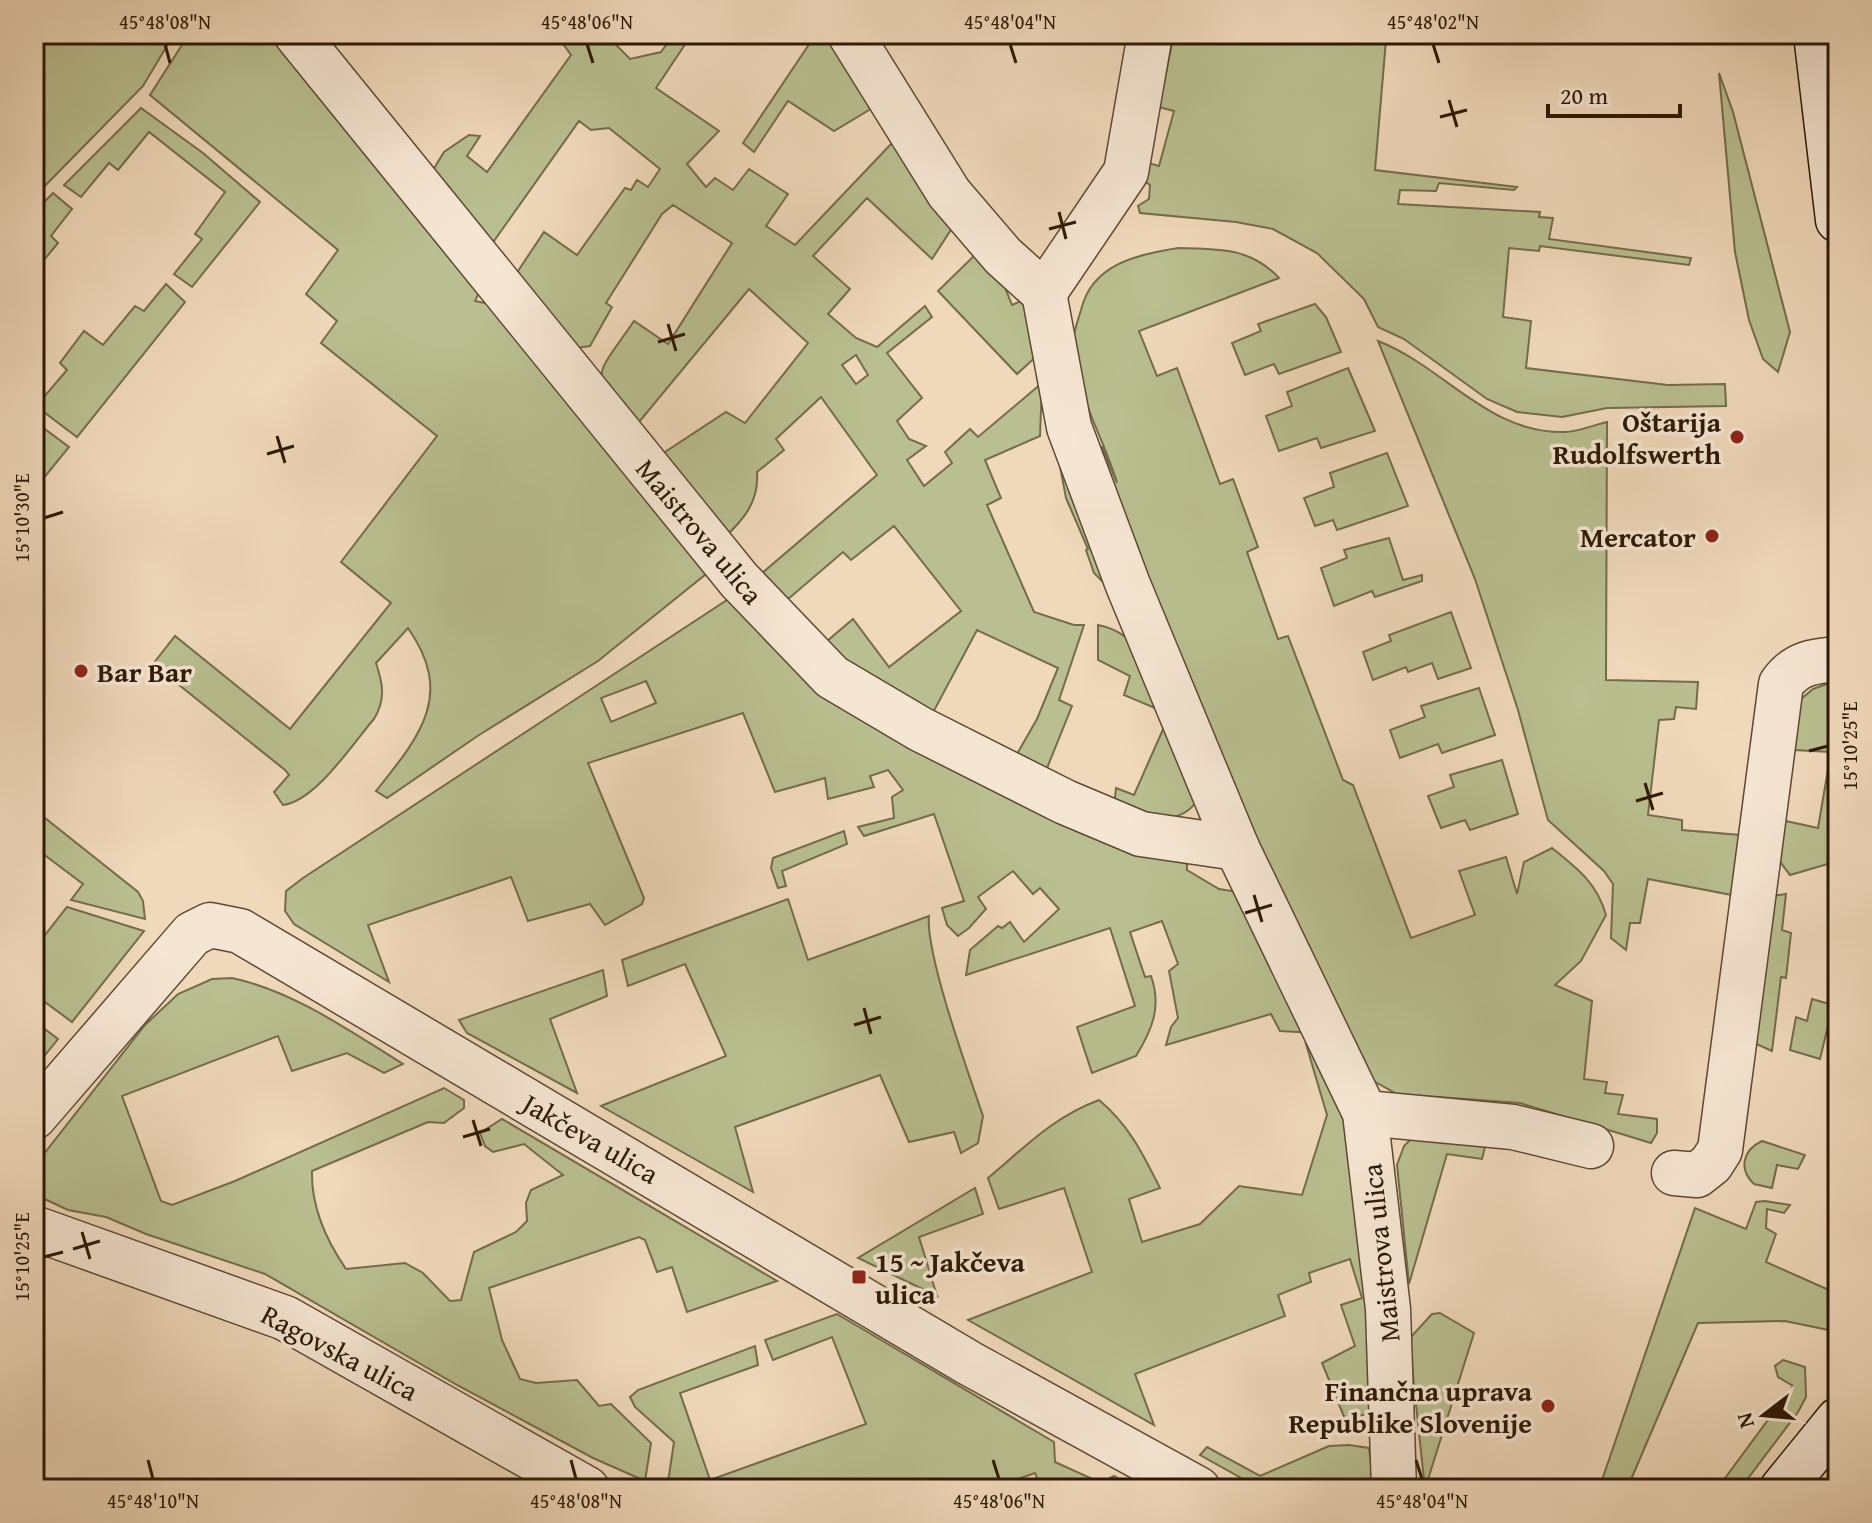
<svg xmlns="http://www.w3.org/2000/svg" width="1872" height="1523" viewBox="0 0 1872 1523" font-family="'Gentium Book Plus',serif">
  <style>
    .green { fill: #b9bf90; stroke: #746c4a; stroke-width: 2; fill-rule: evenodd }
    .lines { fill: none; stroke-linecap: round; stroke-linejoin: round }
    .minor-casing { stroke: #5e4932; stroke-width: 47 }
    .secondary-casing { stroke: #2e1904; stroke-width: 47 }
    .minor { stroke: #f5e6d3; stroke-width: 44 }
    .secondary { stroke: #f5e6d3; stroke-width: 44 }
    .ticks { fill: none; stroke: #2e1904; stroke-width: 3 }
    .poi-dot { fill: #8f2418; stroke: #f5e6d3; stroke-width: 3 }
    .labels { text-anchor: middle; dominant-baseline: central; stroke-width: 7; stroke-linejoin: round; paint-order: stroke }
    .poi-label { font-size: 28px; font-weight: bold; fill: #2e1904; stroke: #f5e6d3; text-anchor: end }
    .street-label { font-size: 28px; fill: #2e1904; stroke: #f5e6d3 }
    .neatline { fill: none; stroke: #2e1904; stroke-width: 3 }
    .ticks-label { font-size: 20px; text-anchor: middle; fill: #2e1904 }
  </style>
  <rect width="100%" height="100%" fill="#f0d9bb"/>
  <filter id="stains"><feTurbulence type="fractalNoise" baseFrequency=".0025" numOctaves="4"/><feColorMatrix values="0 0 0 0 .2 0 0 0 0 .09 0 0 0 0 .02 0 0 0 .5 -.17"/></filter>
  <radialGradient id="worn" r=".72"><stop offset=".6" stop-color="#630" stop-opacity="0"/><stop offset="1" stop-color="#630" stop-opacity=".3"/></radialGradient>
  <g class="green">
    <path d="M34 34H174L143 86 34 197Z"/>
    <path d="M189 34H276L485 280 475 301 505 307 716 566 598 661 479 735 387 798 376 791C420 736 455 695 408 628L376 663C383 684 386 699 374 719 352 744 316 801 283 805L274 792 289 775 285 770 153 664 175 636 290 729 391 603 341 562 437 436 321 343 337 321 306 294 338 250 150 95Z"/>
    <path d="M556 34H617L612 41 630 59 661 52 674 34H692L656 88 719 131 687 164 706 187 715 178 733 190 749 169 788 194 766 226 795 245 892 143 901 146 954 225 932 259 867 198 813 256 850 289 828 314 856 338 877 347 925 306 932 317 887 353 922 398 897 421 909 439 926 446 907 460 924 486 952 463 945 452 970 429 978 437 1042 383 1040 436 985 460 1001 498 987 505 1034 612 1074 625H1084L1059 700 1072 706 1043 778 1013 761 1037 719 1058 668 977 630 929 720 858 687 826 642 853 619 889 667 961 611 894 526 851 560 843 552 780 606 761 574 877 475 821 397 776 439 784 450 757 472C759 502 744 519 724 538L659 456 726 412 745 423 808 343 749 289 635 427C588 370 593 381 634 321L668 344 732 243 673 205 662 214 606 303 612 307 590 346 571 349 518 278V271L544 232 577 255 625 188 631 190 637 180 648 187 660 169 609 128 591 130 579 121 489 248 430 175 444 152 469 135 480 136 467 156 487 172 571 55ZM856 355 868 375 856 384 842 365Z"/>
    <path d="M816 34H839L879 104 834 131 788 101 754 152 743 143Z"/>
    <path d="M1174 34H1400L1399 41 1386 40 1375 170 1517 187 1514 190 1439 183 1436 191 1400 190 1398 204 1540 212 1539 217 1553 218 1549 239 1691 258 1689 265 1540 246 1539 251 1509 248 1503 317 1531 321 1526 368 1668 385 1725 384 1726 406 1607 408 1562 417 1517 412 1487 399 1404 339 1378 327 1364 299 1317 253 1273 229 1236 222 1140 213 1138 206 1149 199 1150 185 1144 181 1145 162 1159 166 1174 111 1159 107Z"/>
    <path d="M1719 73 1733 112 1790 332 1778 372 1763 359 1749 320 1735 252Z"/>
    <path d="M141 108 203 153 260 202 192 287 174 274 202 239 195 234 225 192 149 132 118 170 109 163 81 197 64 185Z"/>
    <path d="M53 193 72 209 51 236 58 243 34 272V212Z"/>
    <path d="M1178 248C1218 249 1250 247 1279 278L1139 331 1157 376 1177 368 1220 484 1233 479 1258 547 1247 552 1278 639 1288 636 1343 780 1353 785 1411 938 1475 915 1459 871 1506 857 1517 894 1524 862 1552 848C1577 868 1597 883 1606 915L1581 961 1555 985 1592 1001 1584 1079 1607 1082 1605 1093 1623 1095 1618 1114 1657 1119V1133L1651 1143 1520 1103 1397 1094 1370 1079 1250 835 1096 447H1102L1117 483C1105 440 1071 385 1073 340 1074 331 1078 320 1081 310 1092 264 1136 255 1178 248Z"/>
    <path d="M978 252 1013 289 1006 290 1012 305 1021 301 1033 318 1040 353 1017 374 938 291Z"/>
    <path d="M166 284 185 302 77 437 36 406 67 370 60 363 84 331 103 345 135 306 144 311Z"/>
    <path d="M1315 304 1326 317 1341 352 1279 374 1274 364 1245 375 1232 343 1261 331 1258 324Z"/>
    <path d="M1378 341C1445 367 1488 434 1565 432 1578 432 1593 425 1607 422L1606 680 1698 682 1696 709 1676 707 1674 719 1659 720 1648 815 1682 820V830L1740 835 1732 895 1648 879 1640 923H1630L1626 950 1611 938 1613 884 1604 871 1548 820 1518 710 1475 579Z"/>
    <path d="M1348 368 1375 431 1321 448 1317 438 1279 451 1266 416 1292 406 1287 392Z"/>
    <path d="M34 421 69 447 34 490Z"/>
    <path d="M1387 453 1408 506 1337 530 1333 520 1315 526 1304 498 1334 487 1330 473Z"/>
    <path d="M1058 456 1108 587 1094 573 1086 550 1088 549 1066 498Z"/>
    <path d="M1389 538 1403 580 1422 575V581L1375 597 1372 591 1334 606 1321 568 1347 558 1344 550Z"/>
    <path d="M727 600H738L1187 859V870L1219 889 1238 892 1314 1033 1280 1031 1271 1014 1166 1045 1171 1027 1178 1018 1169 971 1178 964 1162 921 1130 932 1145 977 1151 976C1162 1007 1152 1030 1136 1056L1092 1073 1077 1027 1135 1006 1110 928 966 975 970 950 998 926 1002 928 1010 922 1024 942 1059 909 1040 888 1033 894 1013 871 978 897 986 909 969 928 958 936 947 925 942 908 964 901 934 814 864 836 858 827 894 818 892 797 903 790 888 770 870 776 874 787 828 799 825 778 775 792 743 713 588 763 644 898 642 904 605 925 590 904 528 921 511 877 368 925 389 982 294 924 285 911 286 891 303 878ZM646 681 656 703 611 722 601 698Z"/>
    <path d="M1451 612 1471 668 1438 679 1432 663 1408 672 1406 667 1373 680 1363 652 1391 641 1389 635Z"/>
    <path d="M1098 625C1144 634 1149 674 1164 712L1124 695 1130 676 1098 660Z"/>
    <path d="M1838 680V861L1790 875 1775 855 1781 820 1818 828 1831 752 1794 750 1801 699 1813 689Z"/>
    <path d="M1479 688 1495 735 1442 753 1438 744 1400 758 1390 730 1425 717 1421 706Z"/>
    <path d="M1168 718 1196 802C1177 829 1146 813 1119 807L1115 798 1116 788 1134 795Z"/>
    <path d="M1502 760 1518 814 1470 830 1465 820 1441 828 1428 796 1454 787 1450 775Z"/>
    <path d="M45 818 138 892 143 901 145 919 71 900 83 884 34 847V825L37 827Z"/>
    <path d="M844 831 847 844 782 871 786 886 778 888 771 868 773 858Z"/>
    <path d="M1786 894 1782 930 1791 933 1786 978 1781 977 1772 1051 1756 1044 1772 896Z"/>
    <path d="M788 899 808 960 929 916C925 953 969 1075 983 1116L978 1143 961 1153 954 1132 909 1142 880 1075 735 1127 753 1192 601 1106 726 1056 685 964 628 986 622 960Z"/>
    <path d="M67 907 144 931 72 1022 34 994V949Z"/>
    <path d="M603 970 607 996 550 1019 577 1093 467 1033 459 1020Z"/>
    <path d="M232 978C293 991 350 1031 403 1064L384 1073 347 1053 292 1071 278 1036 122 1096 161 1201 172 1205 235 1181 444 1088 464 1100V1108L444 1123 428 1122 312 1171C311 1207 326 1240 346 1269L405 1263 423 1273 450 1301 461 1300 474 1252 516 1232 527 1221 526 1203 531 1190 563 1175 524 1144 493 1152 485 1146 480 1133 502 1119 777 1281 687 1312 672 1267 657 1272 645 1240 639 1237 489 1288 502 1340 520 1379 536 1383 577 1380 599 1406 611 1404 651 1443 645 1481 593 1458 457 1385 265 1274 146 1234 106 1217 68 1210 36 1195V1164L145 1025 178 994 212 979Z"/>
    <path d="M1812 999 1833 1005 1820 1059 1790 1050 1796 1017 1807 1021Z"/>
    <path d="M34 1021 58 1039 34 1069Z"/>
    <path d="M1306 1044 1319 1048 1353 1140 1363 1227 1372 1413 1345 1419 1322 1363 1355 1346 1341 1305 1362 1298 1350 1259 1309 1273 1311 1282 1278 1295 1285 1316 1135 1374 1154 1425 968 1320 1092 1272 1064 1188 999 1209 988 1178C1024 1148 1053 1117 1099 1100 1129 1125 1143 1154 1160 1188L1129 1199 1142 1242 1200 1224 1239 1186 1302 1195 1327 1115Z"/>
    <path d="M1489 1131 1482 1159 1447 1154 1409 1284 1397 1165 1404 1146 1416 1134Z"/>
    <path d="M1762 1141 1805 1155 1798 1169 1777 1165 1772 1188 1754 1184C1738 1169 1743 1150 1762 1141Z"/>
    <path d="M975 1188 983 1214 919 1237 937 1296 858 1258Z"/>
    <path d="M1765 1201 1790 1205 1784 1213 1767 1209 1766 1228 1776 1234 1766 1262 1838 1294V1332L1785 1321 1698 1323 1627 1489H1599L1695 1208 1746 1229 1756 1202Z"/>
    <path d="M1440 1313 1474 1333 1425 1489 1409 1339 1432 1314Z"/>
    <path d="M837 1314 1054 1442 1055 1462 1101 1483 1114 1476 1137 1489H1041L1035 1473 989 1489H667L674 1442 635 1407 630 1397 638 1390 755 1346 758 1365 680 1393 710 1480 866 1424 832 1337 773 1360 765 1340Z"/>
    <path d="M1783 1360 1805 1367 1806 1397 1798 1412 1740 1489H1717L1793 1386 1778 1377 1775 1366Z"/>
    <path d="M1349 1445 1369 1448 1374 1489H1261L1200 1455 1207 1447 1260 1476 1329 1446Z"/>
  </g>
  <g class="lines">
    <defs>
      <g id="minor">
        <path d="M296 34 739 580 832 677 920 729 1065 802 1141 834 1237 848"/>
        <path d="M850 34 949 193 1003 256 1044 293 1069 427 1128 585 1237 848 1365 1113 1388 1309 1394 1489"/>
        <path d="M1044 293 1126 172 1150 34"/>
        <path d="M1365 1113 1513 1127 1591 1146"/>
        <path d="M34 1117 192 934 210 925 240 931 969 1363 1198 1489"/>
        <path d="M1674 1173 1697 1175 1711 1164 1720 1150 1781 684C1796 663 1813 661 1838 659"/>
        <path d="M34 1228 285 1318 587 1489"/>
      </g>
      <g id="secondary">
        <path d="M1816 34 1838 220"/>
        <path d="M1782 1489 1838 1420"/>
      </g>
    </defs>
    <use href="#minor" class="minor-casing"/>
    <use href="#secondary" class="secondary-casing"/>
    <use href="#minor" class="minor"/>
    <use href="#secondary" class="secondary"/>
  </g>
  <path class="ticks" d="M165 44 170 63M587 44 593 63M1010 44 1016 63M1433 44 1439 63M1449 100 1457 127M1440 117 1467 110M1059 212 1066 239M1049 229 1076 222M668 324 676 351M658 342 685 334M277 436 285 463M267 454 294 446M44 518 63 512M1809 751 1828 746M1645 783 1653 810M1636 801 1663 793M1254 895 1262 922M1245 913 1272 905M864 1008 871 1034M854 1025 881 1017M473 1120 481 1146M463 1137 490 1129M82 1232 90 1259M73 1249 100 1241M44 1257 63 1252M148 1460 153 1479M571 1460 576 1479M993 1460 999 1479M1416 1460 1422 1479"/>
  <g class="poi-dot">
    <circle cx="1737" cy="437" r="8"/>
    <circle cx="1712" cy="536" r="8"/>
    <circle cx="81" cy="671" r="8"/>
    <rect x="851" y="1269" width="16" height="16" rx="4"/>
    <circle cx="1548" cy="1406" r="8"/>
  </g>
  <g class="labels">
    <g class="poi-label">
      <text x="1721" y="421">Oštarija<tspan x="1721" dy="32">Rudolfswerth</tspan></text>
      <text x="1696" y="536">Mercator</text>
      <text x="97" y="671" text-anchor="start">Bar Bar</text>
      <text x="875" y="1261" text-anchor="start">15 ~ Jakčeva<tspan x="875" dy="32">ulica</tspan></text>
      <text x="1532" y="1390">Finančna uprava<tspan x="1532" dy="32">Republike Slovenije</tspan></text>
    </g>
    <g class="street-label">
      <text transform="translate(700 531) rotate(50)">Maistrova ulica</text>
      <text transform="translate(591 1138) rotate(30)">Jakčeva ulica</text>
      <text transform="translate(1380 1253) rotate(-96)">Maistrova ulica</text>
      <text transform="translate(340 1352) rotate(28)">Ragovska ulica</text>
    </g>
  </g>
  <rect width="1872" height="1523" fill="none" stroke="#f0d9bb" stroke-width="88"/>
  <g transform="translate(1764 1415) rotate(254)" stroke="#f5e6d3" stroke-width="6" paint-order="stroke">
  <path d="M0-6L14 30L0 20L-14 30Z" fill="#2e1904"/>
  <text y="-12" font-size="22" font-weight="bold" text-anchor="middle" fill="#2e1904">N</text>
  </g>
  <path d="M1548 104v12h132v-12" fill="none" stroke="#2e1904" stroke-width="4"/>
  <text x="1560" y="104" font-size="24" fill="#2e1904" stroke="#f5e6d3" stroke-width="6" paint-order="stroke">20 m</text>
  <rect x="44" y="44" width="1784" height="1435" class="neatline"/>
  <g class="ticks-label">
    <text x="165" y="29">45°48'08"N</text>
    <text x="587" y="29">45°48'06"N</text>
    <text x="1010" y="29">45°48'04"N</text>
    <text x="1433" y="29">45°48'02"N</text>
    <text transform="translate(22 518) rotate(-90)" y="7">15°10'30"E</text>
    <text transform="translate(1850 746) rotate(-90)" y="7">15°10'25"E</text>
    <text transform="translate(22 1257) rotate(-90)" y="7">15°10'25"E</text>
    <text x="153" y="1508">45°48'10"N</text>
    <text x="576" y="1508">45°48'08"N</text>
    <text x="999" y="1508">45°48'06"N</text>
    <text x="1422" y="1508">45°48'04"N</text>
  </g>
  <rect width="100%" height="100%" filter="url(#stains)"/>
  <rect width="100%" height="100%" fill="url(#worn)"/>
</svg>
